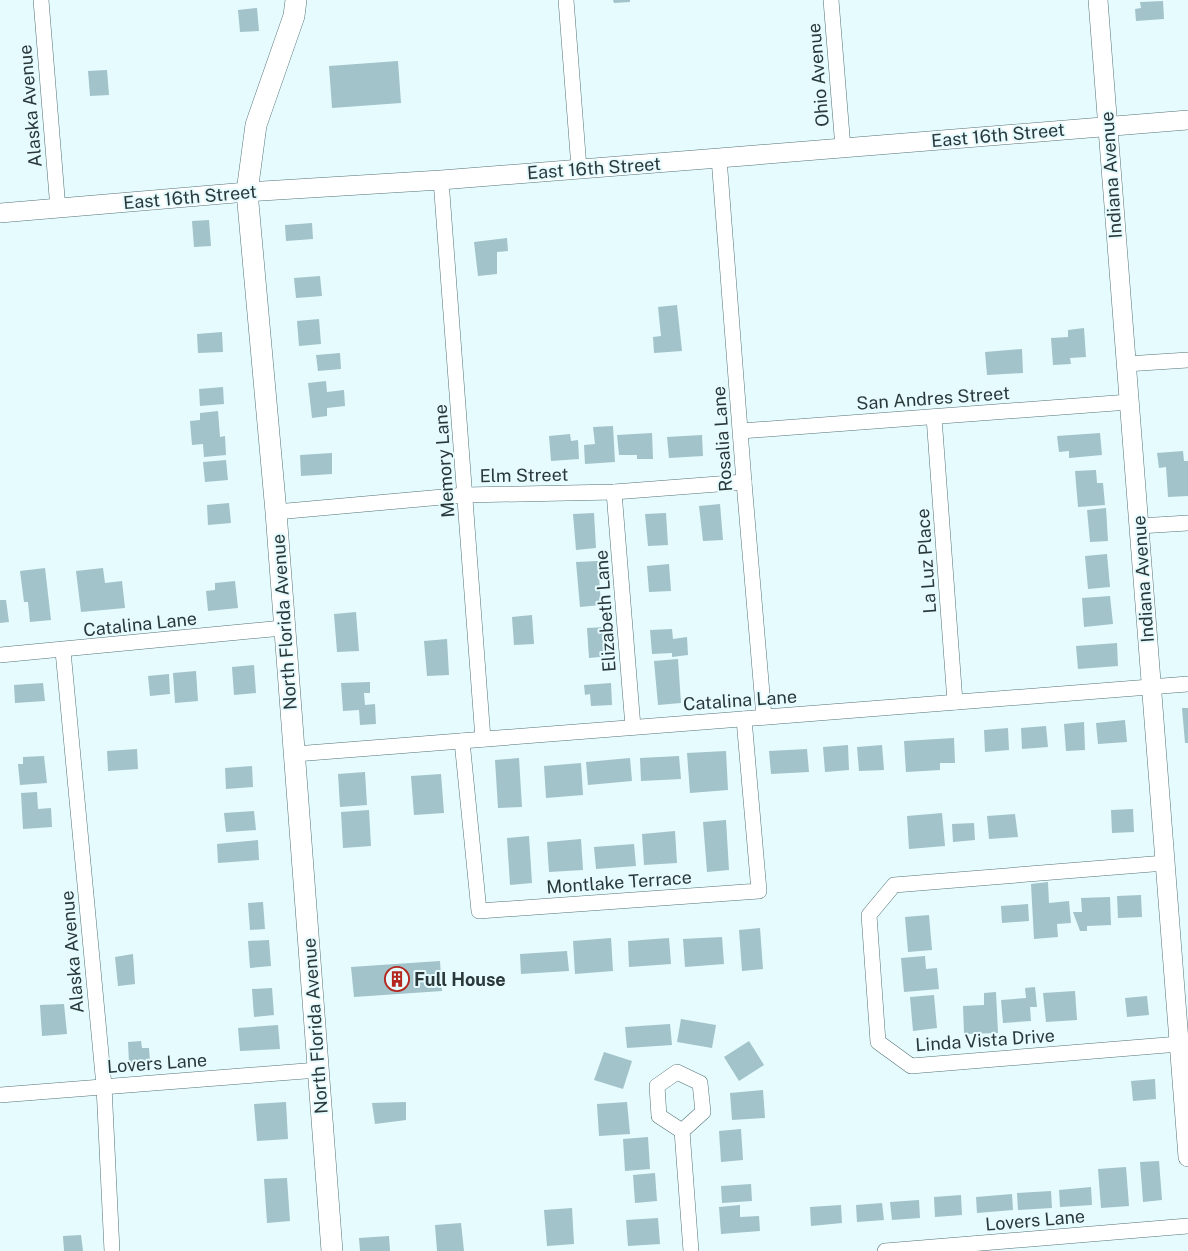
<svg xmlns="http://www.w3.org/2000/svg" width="1188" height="1251" viewBox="0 0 1188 1251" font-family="'Public Sans',sans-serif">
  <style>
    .building { fill: #a1c3c9 }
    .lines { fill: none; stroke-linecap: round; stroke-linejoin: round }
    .minor-casing { stroke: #537378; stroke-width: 16 }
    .tertiary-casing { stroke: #537378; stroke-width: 20 }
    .secondary-casing { stroke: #537378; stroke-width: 22 }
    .minor { stroke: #fff; stroke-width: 15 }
    .tertiary { stroke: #fff; stroke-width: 19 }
    .secondary { stroke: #fff; stroke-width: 21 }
    .labels { text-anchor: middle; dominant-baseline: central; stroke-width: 4; stroke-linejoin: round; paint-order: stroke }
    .street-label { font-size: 18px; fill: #2a383a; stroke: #e6fbfe }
    .poi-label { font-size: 18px; font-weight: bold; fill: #2a383a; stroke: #e6fbfe; text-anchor: start }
  </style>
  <rect width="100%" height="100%" fill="#e6fbfe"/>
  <g class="building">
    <path d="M613 0H630V2L614 3Z"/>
    <path d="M1163 1 1164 19 1136 21 1135 9 1141 8 1140 2Z"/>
    <path d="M257 8 259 31 240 32 238 10Z"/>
    <path d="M398 61 401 103 332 108 329 66Z"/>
    <path d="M107 70 109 95 90 96 88 71Z"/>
    <path d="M209 220 211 246 194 247 192 221Z"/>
    <path d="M312 223 313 239 286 241 285 225Z"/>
    <path d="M507 238 508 251 497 252V274L478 276 474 242Z"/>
    <path d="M320 276 322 296 296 298 294 278Z"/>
    <path d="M677 305 682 351 654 353 653 337 661 336 658 307Z"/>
    <path d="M319 319 321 344 299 346 297 321Z"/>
    <path d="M1084 328 1086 357 1070 358 1071 364 1053 365 1051 338 1068 337V330Z"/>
    <path d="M222 332 223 352 198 353 197 334Z"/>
    <path d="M1022 349 1023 373 987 375 985 352Z"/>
    <path d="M340 353 341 369 318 371 316 355Z"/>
    <path d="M326 381 327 392 344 390 345 406 327 408V416L312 418 308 383Z"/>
    <path d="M223 387 224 404 200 406 199 389Z"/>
    <path d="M218 411 220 437 225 436 226 455 204 457 203 444 192 445 190 421 200 420V413Z"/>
    <path d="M613 426 615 462 585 464 584 445 595 444 593 427Z"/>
    <path d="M652 433 653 459H637V455H619L617 435Z"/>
    <path d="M1100 433 1102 455 1069 458V451L1059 452 1057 436Z"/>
    <path d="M570 434 571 441 578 440 579 459 551 461 549 436Z"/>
    <path d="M702 435 703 456 669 458 667 437Z"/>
    <path d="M1183 451 1184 461H1188V496L1168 497 1166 467 1159 468 1157 453Z"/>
    <path d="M332 453V474L301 476 300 455Z"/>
    <path d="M226 460 228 480 205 482 203 462Z"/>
    <path d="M1096 470 1097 483H1103L1105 505 1078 507 1075 471Z"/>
    <path d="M229 503 231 523 208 525 207 505Z"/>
    <path d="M720 504 723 540 703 541 699 506Z"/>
    <path d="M1106 508 1108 541 1090 542 1087 510Z"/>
    <path d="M594 513 596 548 576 550 573 514Z"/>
    <path d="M666 513 668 545 648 546 645 514Z"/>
    <path d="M1107 554 1110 587 1088 589 1085 556Z"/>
    <path d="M598 561 601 605 580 607 576 562Z"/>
    <path d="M669 564 671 591 649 592 647 566Z"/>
    <path d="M45 568 51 620 30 622 28 602H24L20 571Z"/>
    <path d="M103 568 105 583 122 581 125 608 81 612 76 571Z"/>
    <path d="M235 581 238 608 208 611 206 591 215 590V583Z"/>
    <path d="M1110 596 1113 624 1084 627 1082 598Z"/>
    <path d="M0 600H6L9 622 0 623Z"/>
    <path d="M356 612 359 651 337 652 334 614Z"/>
    <path d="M532 615 534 644 514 645 512 617Z"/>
    <path d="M607 627 609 656 589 658 587 628Z"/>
    <path d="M672 629 673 639 687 637 688 655 672 657V653L652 654 650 630Z"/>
    <path d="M447 639 449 675 427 676 424 641Z"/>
    <path d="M1117 643 1118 666 1078 669 1076 646Z"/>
    <path d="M678 659 681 703 658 705 654 661Z"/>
    <path d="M254 665 256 693 234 695 232 667Z"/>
    <path d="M196 671 198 701 175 703 173 673Z"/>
    <path d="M169 674 170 694 150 696 148 676Z"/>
    <path d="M370 682V693H364L365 705 375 704 376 724 360 725 359 710 343 711 341 683Z"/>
    <path d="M43 683 45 701 15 703 14 685Z"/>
    <path d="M611 683 612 705 591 706 590 694 585 695 584 685Z"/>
    <path d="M1182 708H1188V743H1185Z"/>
    <path d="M1125 720 1127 742 1098 744 1096 723Z"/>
    <path d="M1084 722 1085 750 1066 751 1064 724Z"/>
    <path d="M1046 726 1048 747 1022 749 1021 728Z"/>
    <path d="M1008 728 1009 750 985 752 984 730Z"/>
    <path d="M954 738 955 763H940V770L906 772 904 741Z"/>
    <path d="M848 745 849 770 825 772 823 747Z"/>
    <path d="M882 745 884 770 859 771 857 747Z"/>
    <path d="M137 749 138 769 108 771 107 751Z"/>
    <path d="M807 749 809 772 771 774 769 751Z"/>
    <path d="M726 751 728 790 690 793 687 753Z"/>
    <path d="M44 756 47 783 20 785 18 764H23V757Z"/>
    <path d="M679 756 681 779 641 781 640 758Z"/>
    <path d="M519 758 522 807 498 808 495 760Z"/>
    <path d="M630 758 632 781 588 785 586 762Z"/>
    <path d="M581 763 583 795 546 798 544 766Z"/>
    <path d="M252 766 253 787 226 789 225 768Z"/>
    <path d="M365 772 367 805 340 807 338 774Z"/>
    <path d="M441 774 444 813 414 815 411 776Z"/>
    <path d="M37 792 38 809 51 808 52 827 23 829 21 793Z"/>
    <path d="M1133 809 1134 832 1112 833 1111 810Z"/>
    <path d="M369 810 371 846 343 848 341 812Z"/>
    <path d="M254 811 256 830 226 832 224 813Z"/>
    <path d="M942 813 945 846 909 849 907 816Z"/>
    <path d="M1015 814 1018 837 989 839 987 816Z"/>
    <path d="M726 820 729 870 707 872 703 822Z"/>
    <path d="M974 823 975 840 953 842 952 824Z"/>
    <path d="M675 831 677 863 644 865 642 834Z"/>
    <path d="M529 836 532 883 510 885 507 838Z"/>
    <path d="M581 839 583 870 549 872 547 842Z"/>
    <path d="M258 840 259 860 218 863 217 844Z"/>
    <path d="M634 844 636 866 596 869 594 847Z"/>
    <path d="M1048 882 1049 903 1069 901 1071 923 1057 924 1058 937 1034 939 1031 884Z"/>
    <path d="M1141 895 1142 917 1118 918 1117 896Z"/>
    <path d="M1110 897 1111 925 1087 926V931H1080L1073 912H1082L1081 898Z"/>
    <path d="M263 902 265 929 250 930 248 903Z"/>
    <path d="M1028 904 1029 921 1002 923 1001 906Z"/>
    <path d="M929 915 932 950 908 952 905 917Z"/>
    <path d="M760 928 763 969 742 971 739 930Z"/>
    <path d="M722 937 724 964 685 967 683 939Z"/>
    <path d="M611 938 613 971 575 974 573 941Z"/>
    <path d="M669 938 671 964 629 967 628 941Z"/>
    <path d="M269 940 271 966 250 968 248 941Z"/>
    <path d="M567 951 569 971 521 974 520 954Z"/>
    <path d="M133 954 135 984 118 986 115 957Z"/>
    <path d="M925 956 926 969 937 968 939 989 904 992 901 958Z"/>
    <path d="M440 961 442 991 354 997 351 967Z"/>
    <path d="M1035 987 1037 1007H1030L1031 1021 1003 1023 1001 1000 1026 998 1025 988Z"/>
    <path d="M272 988 274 1015 254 1017 252 989Z"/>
    <path d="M1075 991 1077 1020 1046 1022 1043 993Z"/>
    <path d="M996 992 998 1033 964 1034 963 1006 984 1005V993Z"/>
    <path d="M934 995 937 1028 913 1031 910 997Z"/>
    <path d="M1147 996 1149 1015 1127 1017 1125 998Z"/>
    <path d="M64 1004 67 1034 42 1036 40 1005Z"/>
    <path d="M681 1019 716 1025 712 1048 677 1042Z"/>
    <path d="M670 1024 672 1045 627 1048 625 1027Z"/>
    <path d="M278 1025 280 1049 240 1051 238 1028Z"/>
    <path d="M141 1041 142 1048H149L150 1061 129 1063 128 1042Z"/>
    <path d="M749 1041 764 1065 739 1081 724 1057Z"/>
    <path d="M604 1052 632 1061 623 1089 594 1080Z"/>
    <path d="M1155 1079 1156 1099 1133 1101 1131 1081Z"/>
    <path d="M763 1090 765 1118 732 1120 730 1093Z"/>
    <path d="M286 1102 288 1139 257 1141 254 1104Z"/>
    <path d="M406 1102V1120L375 1124 372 1103Z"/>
    <path d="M627 1102 630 1134 599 1136 597 1104Z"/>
    <path d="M741 1129 743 1160 721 1162 719 1131Z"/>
    <path d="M648 1137 650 1169 625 1171 623 1139Z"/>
    <path d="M1159 1161 1162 1200 1143 1202 1140 1162Z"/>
    <path d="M1126 1167 1129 1206 1101 1208 1098 1169Z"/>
    <path d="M655 1173 657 1201 635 1203 633 1175Z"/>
    <path d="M287 1178 290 1221 267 1223 264 1179Z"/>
    <path d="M751 1184 752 1201 722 1203 721 1186Z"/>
    <path d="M1091 1187 1092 1205 1060 1207 1059 1190Z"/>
    <path d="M1051 1191 1052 1208 1018 1210 1017 1193Z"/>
    <path d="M1012 1194 1013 1210 977 1213 976 1197Z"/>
    <path d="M961 1195 962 1215 935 1217 934 1197Z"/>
    <path d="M919 1200 920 1218 892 1220 890 1202Z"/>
    <path d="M882 1203 884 1220 857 1222 856 1205Z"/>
    <path d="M740 1205V1217L759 1216 760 1231 721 1234 719 1207Z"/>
    <path d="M841 1205 842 1223 811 1226 810 1207Z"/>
    <path d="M572 1208 574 1244 547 1246 544 1210Z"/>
    <path d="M658 1218 660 1244 628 1246 626 1220Z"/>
    <path d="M461 1223 464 1251H437L435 1225Z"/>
    <path d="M81 1235 83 1251H64L63 1236Z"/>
    <path d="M389 1236 390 1251H360L359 1238Z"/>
  </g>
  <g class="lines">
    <defs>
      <g id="minor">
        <path d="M41 0 58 209"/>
        <path d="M566 0 579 168"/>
        <path d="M831 0 843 148"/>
        <path d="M719 158 744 482 764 717"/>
        <path d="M441 180 483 739"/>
        <path d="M1126 364 1188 360"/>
        <path d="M934 417 955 702"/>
        <path d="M741 431 1129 402"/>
        <path d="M614 492 633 727"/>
        <path d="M276 512 465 495 614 492 744 482"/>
        <path d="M1139 526 1188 523"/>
        <path d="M63 651 104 1086 112 1251"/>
        <path d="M0 655 283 628"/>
        <path d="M462 741 479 911 759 891 744 719"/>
        <path d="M295 754 1188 684"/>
        <path d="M1165 863 894 885 869 915 878 1042 911 1066 1179 1044"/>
        <path d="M677 1072 700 1083 703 1112 682 1131 659 1116 657 1086Z"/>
        <path d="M0 1095 318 1070"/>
        <path d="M682 1131 691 1251"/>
        <path d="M885 1251 1188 1226"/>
      </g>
      <g id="tertiary">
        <path d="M1098 0 1188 1157"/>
        <path d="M0 213 247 192 441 180 719 158 1188 120"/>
      </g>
      <path id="secondary" d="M296 0 294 16 256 125 247 192 276 512 332 1251"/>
    </defs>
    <use href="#minor" class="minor-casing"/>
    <use href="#tertiary" class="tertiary-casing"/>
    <use href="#secondary" class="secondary-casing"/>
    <use href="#minor" class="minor"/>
    <use href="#tertiary" class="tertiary"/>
    <use href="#secondary" class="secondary"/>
  </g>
  <defs>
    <symbol id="building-ring" viewBox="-11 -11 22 22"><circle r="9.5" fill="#e6fbfe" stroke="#b4261e" stroke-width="1.5"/><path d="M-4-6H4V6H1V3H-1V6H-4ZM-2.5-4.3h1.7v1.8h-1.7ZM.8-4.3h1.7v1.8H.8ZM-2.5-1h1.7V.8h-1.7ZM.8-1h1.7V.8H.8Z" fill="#b4261e"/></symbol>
  </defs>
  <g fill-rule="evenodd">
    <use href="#building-ring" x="383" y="965" width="28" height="28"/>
  </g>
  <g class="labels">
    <g class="street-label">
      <text transform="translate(818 75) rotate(-95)">Ohio Avenue</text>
      <text transform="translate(30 106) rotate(-95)">Alaska Avenue</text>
      <text transform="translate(998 135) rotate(-5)">East 16th Street</text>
      <text transform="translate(594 168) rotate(-4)">East 16th Street</text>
      <text transform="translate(1111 175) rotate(-94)">Indiana Avenue</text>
      <text transform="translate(190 197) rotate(-5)">East 16th Street</text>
      <text transform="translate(933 398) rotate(-4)">San Andres Street</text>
      <text transform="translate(722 439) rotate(-94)">Rosalia Lane</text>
      <text transform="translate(444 461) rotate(-94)">Memory Lane</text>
      <text transform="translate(524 475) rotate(-1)">Elm Street</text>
      <text transform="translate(926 561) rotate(-94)">La Luz Place</text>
      <text transform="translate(1143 579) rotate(-94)">Indiana Avenue</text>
      <text transform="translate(605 611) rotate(-94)">Elizabeth Lane</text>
      <text transform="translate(284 622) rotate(-94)">North Florida Avenue</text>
      <text transform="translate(140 624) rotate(-6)">Catalina Lane</text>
      <text transform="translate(740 700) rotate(-4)">Catalina Lane</text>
      <text transform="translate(619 882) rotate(-4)">Montlake Terrace</text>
      <text transform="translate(72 952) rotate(-95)">Alaska Avenue</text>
      <text transform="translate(315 1026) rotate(-94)">North Florida Avenue</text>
      <text transform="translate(985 1040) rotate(-4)">Linda Vista Drive</text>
      <text transform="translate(157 1063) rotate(-4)">Lovers Lane</text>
      <text transform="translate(1035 1220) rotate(-5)">Lovers Lane</text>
    </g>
    <g class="poi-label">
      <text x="414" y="979">Full House</text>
    </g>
  </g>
</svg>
